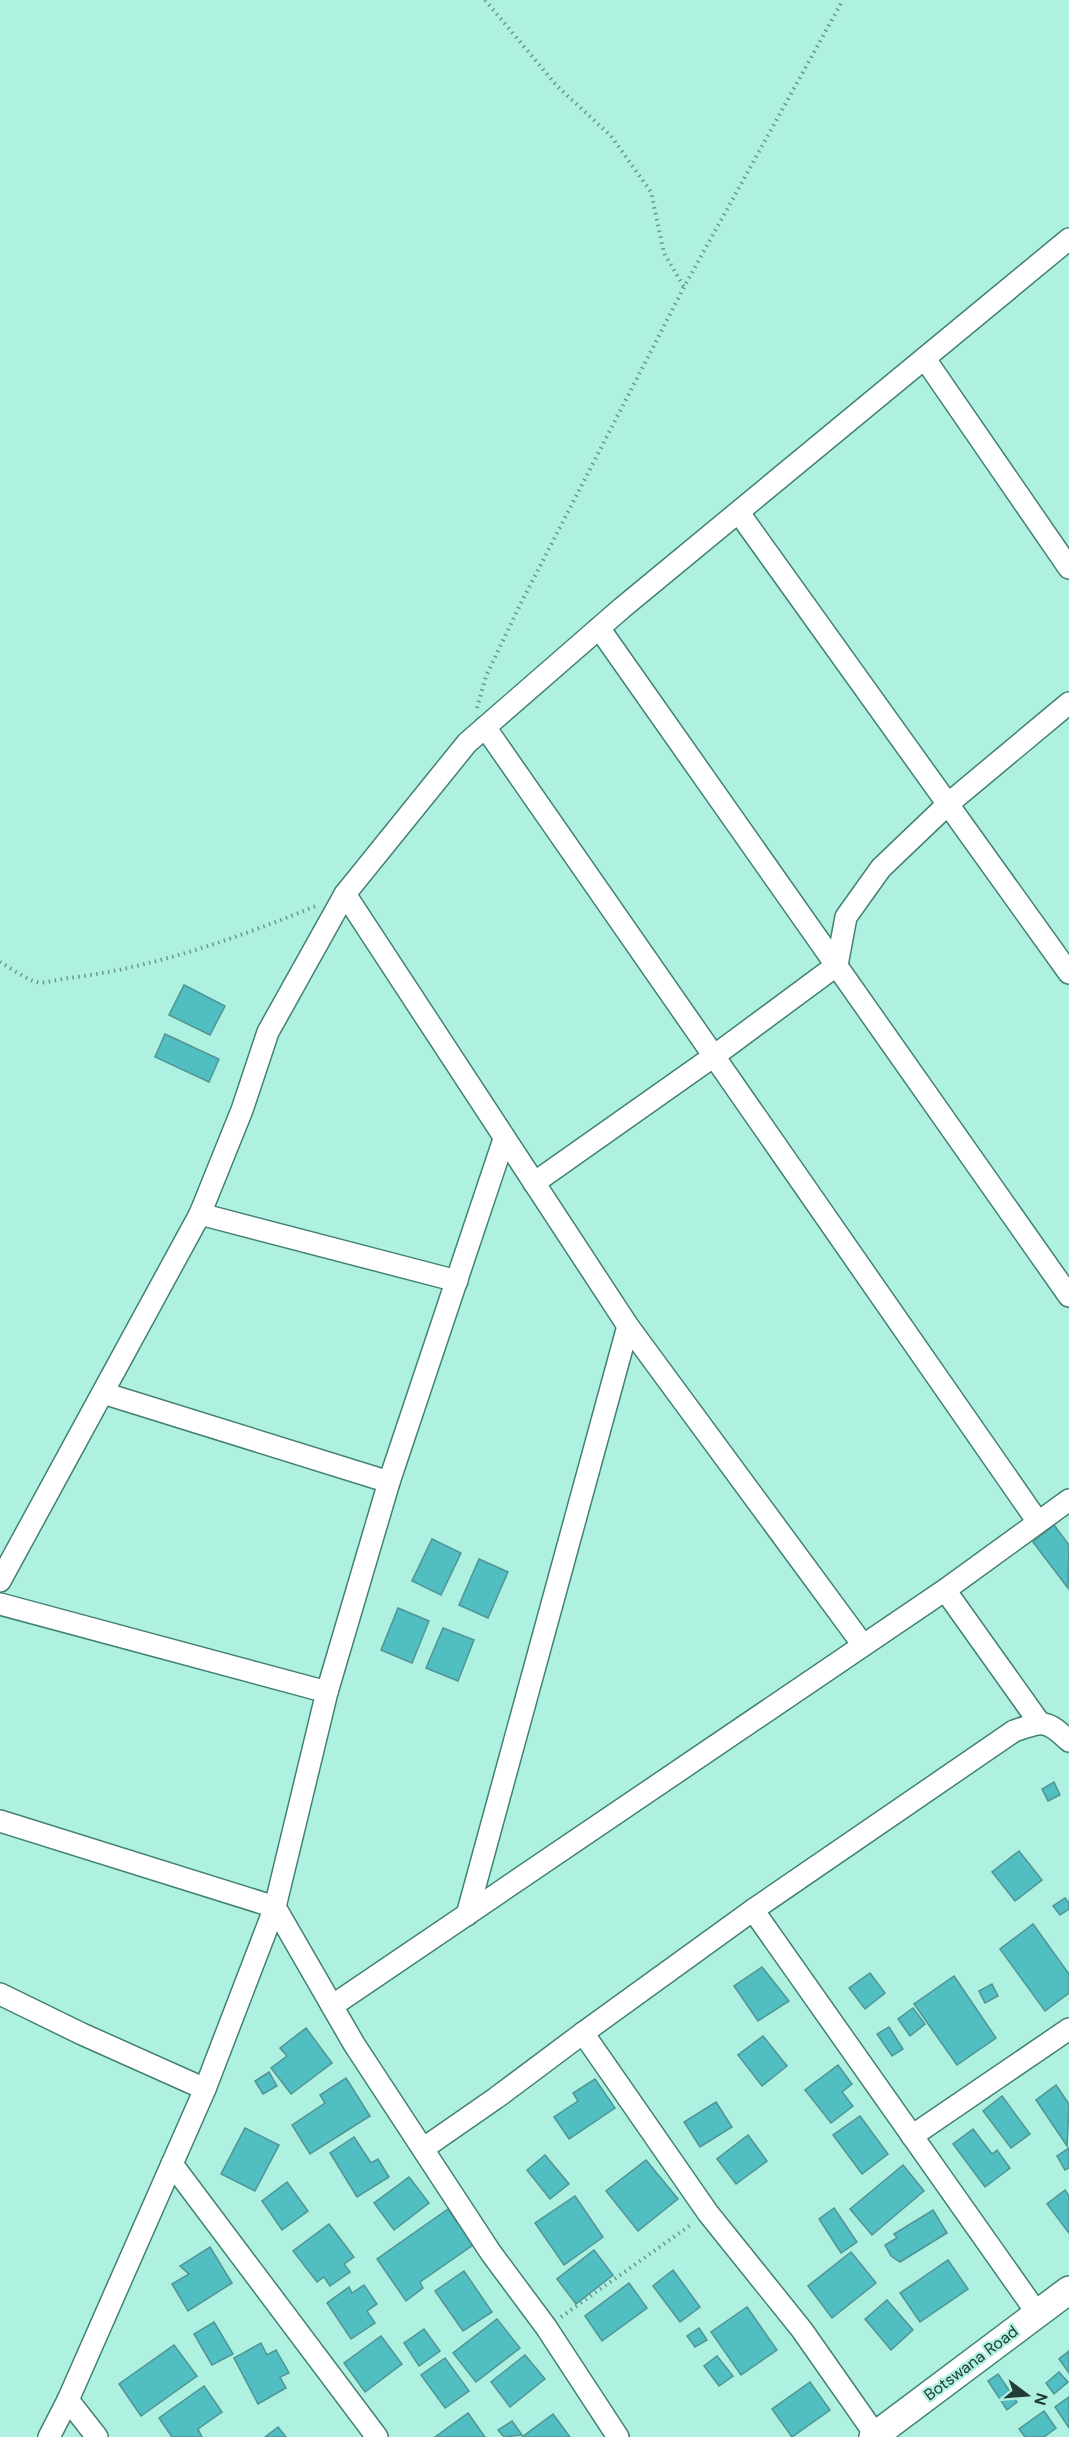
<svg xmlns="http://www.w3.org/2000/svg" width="1069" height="2437" viewBox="0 0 1069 2437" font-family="'DM Sans',sans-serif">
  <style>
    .building { fill: #51bec1; stroke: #509496; stroke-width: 1.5 }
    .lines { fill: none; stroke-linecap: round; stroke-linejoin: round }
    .minor-casing { stroke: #428173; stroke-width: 24 }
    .tertiary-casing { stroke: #428173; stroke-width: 30 }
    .path { stroke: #6a988d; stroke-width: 4; stroke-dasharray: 1.5 4.5; stroke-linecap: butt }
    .minor { stroke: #fff; stroke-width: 21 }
    .tertiary { stroke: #fff; stroke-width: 27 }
    .labels { text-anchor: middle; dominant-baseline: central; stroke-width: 4.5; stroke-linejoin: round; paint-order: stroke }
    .street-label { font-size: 16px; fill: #223d37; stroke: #aff1e0 }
  </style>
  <rect width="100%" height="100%" fill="#aff1e0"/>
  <g class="building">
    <path d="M184 985 225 1006 210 1035 169 1015Z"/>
    <path d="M165 1034 219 1059 209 1082 155 1057Z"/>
    <path d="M1054 1525 1069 1545 1068 1588 1033 1542Z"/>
    <path d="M432 1539 461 1553 441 1595 412 1581Z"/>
    <path d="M479 1559 508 1572 488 1618 459 1605Z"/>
    <path d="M398 1608 429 1621 412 1663 381 1650Z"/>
    <path d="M443 1628 474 1640 458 1681 426 1668Z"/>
    <path d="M1054 1782 1060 1795 1048 1801 1042 1789Z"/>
    <path d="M1019 1851 1042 1880 1015 1901 992 1872Z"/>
    <path d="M1065 1898 1069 1903V1909L1060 1915 1053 1906Z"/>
    <path d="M1033 1924 1069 1974V1993L1045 2011 1000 1949Z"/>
    <path d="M762 1967 789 2001 758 2021 734 1986Z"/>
    <path d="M870 1973 885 1993 865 2009 849 1988Z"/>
    <path d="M954 1976 996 2038 957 2065 914 2004Z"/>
    <path d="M992 1984 998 1996 985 2003 979 1991Z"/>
    <path d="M913 2008 925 2024 910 2036 898 2019Z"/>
    <path d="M889 2027 903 2049 892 2056 877 2034Z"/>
    <path d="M306 2028 332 2063 291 2094 271 2068 287 2056 280 2048Z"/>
    <path d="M763 2036 787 2066 762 2086 738 2055Z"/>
    <path d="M838 2065 852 2084 842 2092 853 2106 831 2123 805 2090Z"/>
    <path d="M269 2072 277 2086 263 2094 255 2081Z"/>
    <path d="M346 2078 370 2116 310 2154 292 2125 325 2103 320 2095Z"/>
    <path d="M595 2079 615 2108 569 2139 554 2117 578 2101 573 2093Z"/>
    <path d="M1056 2085 1069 2104 1067 2146 1036 2100Z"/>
    <path d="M1002 2096 1030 2134 1011 2148 983 2111Z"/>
    <path d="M716 2102 732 2127 700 2147 684 2122Z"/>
    <path d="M860 2116 888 2154 862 2174 833 2135Z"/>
    <path d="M245 2128 279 2145 255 2191 221 2174Z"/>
    <path d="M973 2129 992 2154 997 2150 1010 2168 985 2187 953 2144Z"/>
    <path d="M748 2135 767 2161 736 2184 717 2159Z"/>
    <path d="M354 2137 371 2163 378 2159 389 2177 357 2197 330 2153Z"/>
    <path d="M1069 2148V2168L1065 2170 1057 2156Z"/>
    <path d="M545 2155 569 2184 550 2199 527 2170Z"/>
    <path d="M646 2160 678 2199 638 2231 606 2191Z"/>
    <path d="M903 2165 924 2191 872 2235 850 2209Z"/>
    <path d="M409 2177 429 2203 394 2230 374 2203Z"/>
    <path d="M287 2182 308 2211 282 2230 262 2201Z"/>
    <path d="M1065 2190 1069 2196V2233L1047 2204Z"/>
    <path d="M575 2196 603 2237 564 2265 535 2223Z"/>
    <path d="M834 2208 857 2242 841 2253 819 2219Z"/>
    <path d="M448 2209 473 2245 420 2282 423 2288 406 2301 377 2259Z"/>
    <path d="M933 2210 947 2233 900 2262 891 2256 885 2245 897 2238 894 2234Z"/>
    <path d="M329 2224 354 2257 344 2264 350 2272 330 2286 324 2277 317 2282 293 2251Z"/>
    <path d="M210 2247 232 2283 188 2311 172 2284 189 2274 180 2266Z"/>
    <path d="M594 2250 613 2275 576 2304 557 2279Z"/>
    <path d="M851 2252 876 2283 832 2318 808 2286Z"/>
    <path d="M948 2260 968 2289 920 2322 900 2293Z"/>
    <path d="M673 2270 700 2307 680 2322 653 2286Z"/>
    <path d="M464 2271 492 2312 463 2331 435 2291Z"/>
    <path d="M629 2283 647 2308 602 2341 585 2316Z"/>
    <path d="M364 2285 377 2304 367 2311 375 2323 351 2339 327 2303 349 2287 352 2293Z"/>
    <path d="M887 2300 913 2330 891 2350 865 2319Z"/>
    <path d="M747 2307 777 2350 741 2375 711 2332Z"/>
    <path d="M497 2319 520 2348 476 2382 453 2353Z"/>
    <path d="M214 2322 233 2354 212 2365 194 2334Z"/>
    <path d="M699 2328 707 2340 695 2347 687 2336Z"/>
    <path d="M424 2329 440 2351 419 2366 404 2343Z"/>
    <path d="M381 2336 402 2364 365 2392 344 2363Z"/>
    <path d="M261 2343 267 2355 276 2350 289 2373 280 2377 286 2388 258 2404 234 2358Z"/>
    <path d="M174 2345 197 2376 141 2416 119 2384Z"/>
    <path d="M1069 2351V2373L1059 2359Z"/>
    <path d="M525 2355 545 2379 510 2407 491 2382Z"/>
    <path d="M717 2356 733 2376 719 2386 704 2366Z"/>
    <path d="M445 2358 469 2391 445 2408 421 2375Z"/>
    <path d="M1059 2372 1068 2382 1054 2394 1046 2383Z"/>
    <path d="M998 2374 1017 2402 1007 2410 988 2381Z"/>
    <path d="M810 2382 830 2410 792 2437 772 2409Z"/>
    <path d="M204 2386 222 2412 198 2429 202 2437H172L159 2418Z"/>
    <path d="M1069 2397V2428L1055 2407Z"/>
    <path d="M1044 2411 1056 2428 1044 2437H1025L1019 2429Z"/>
    <path d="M468 2413 485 2437H435Z"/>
    <path d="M553 2414 570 2437H522Z"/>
    <path d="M512 2421 522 2435 504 2437 498 2430Z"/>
    <path d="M278 2427 286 2437H265Z"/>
  </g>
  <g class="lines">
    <defs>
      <g id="minor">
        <path d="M925 359 1069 568"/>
        <path d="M739 513 1069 973"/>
        <path d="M599 628 1069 1296"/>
        <path d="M485 727 1038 1522"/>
        <path d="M345 894 628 1326 863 1645"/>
        <path d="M534 1183 714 1056 837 965 846 917 881 868 948 804 1069 703"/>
        <path d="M200 1214 457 1281"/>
        <path d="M103 1393 389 1482"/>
        <path d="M0 1581 200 1214 242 1110 268 1032 345 894 467 743 622 608 1069 239"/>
        <path d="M945 1590 1039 1722"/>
        <path d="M0 1604 327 1692"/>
        <path d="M0 1821 275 1907 354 2044 491 2253 546 2327 618 2437"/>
        <path d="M753 1910 1037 2313"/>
        <path d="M467 1915 628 1326"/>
        <path d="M0 1994 82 2034 205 2089"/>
        <path d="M332 2006 945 1590 1069 1500"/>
        <path d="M583 2033 753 1910 1014 1731C1043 1721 1046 1719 1069 1741"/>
        <path d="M912 2136 1069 2029"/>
        <path d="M424 2148 496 2098 583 2033 708 2213 802 2330 877 2437"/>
        <path d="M172 2164 377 2437"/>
        <path d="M68 2400 97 2437"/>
        <path d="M49 2437 68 2400 205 2089 275 1907 327 1692 389 1482 504 1139"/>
      </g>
      <path id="tertiary" d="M873 2437 1069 2290"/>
    </defs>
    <use href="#minor" class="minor-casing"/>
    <use href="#tertiary" class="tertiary-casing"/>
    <g class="path">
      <path d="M485 0 557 86 611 136 651 192 664 253 684 287"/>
      <path d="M477 708 486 676 521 603 684 287 843 0"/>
      <path d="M0 962C9 967 27 980 37 982 45 984 59 979 69 978 153 968 237 938 316 906"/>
      <path d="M561 2317 692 2224"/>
    </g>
    <use href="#minor" class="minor"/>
    <use href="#tertiary" class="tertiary"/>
  </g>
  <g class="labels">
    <g class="street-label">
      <text transform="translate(971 2363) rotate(-37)">Botswana Road</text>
    </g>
  </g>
  <g transform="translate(1027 2395) rotate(106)" stroke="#aff1e0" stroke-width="4.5" paint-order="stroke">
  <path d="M0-4.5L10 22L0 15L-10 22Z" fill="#223d37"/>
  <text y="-9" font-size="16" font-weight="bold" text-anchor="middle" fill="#223d37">N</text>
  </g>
</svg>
